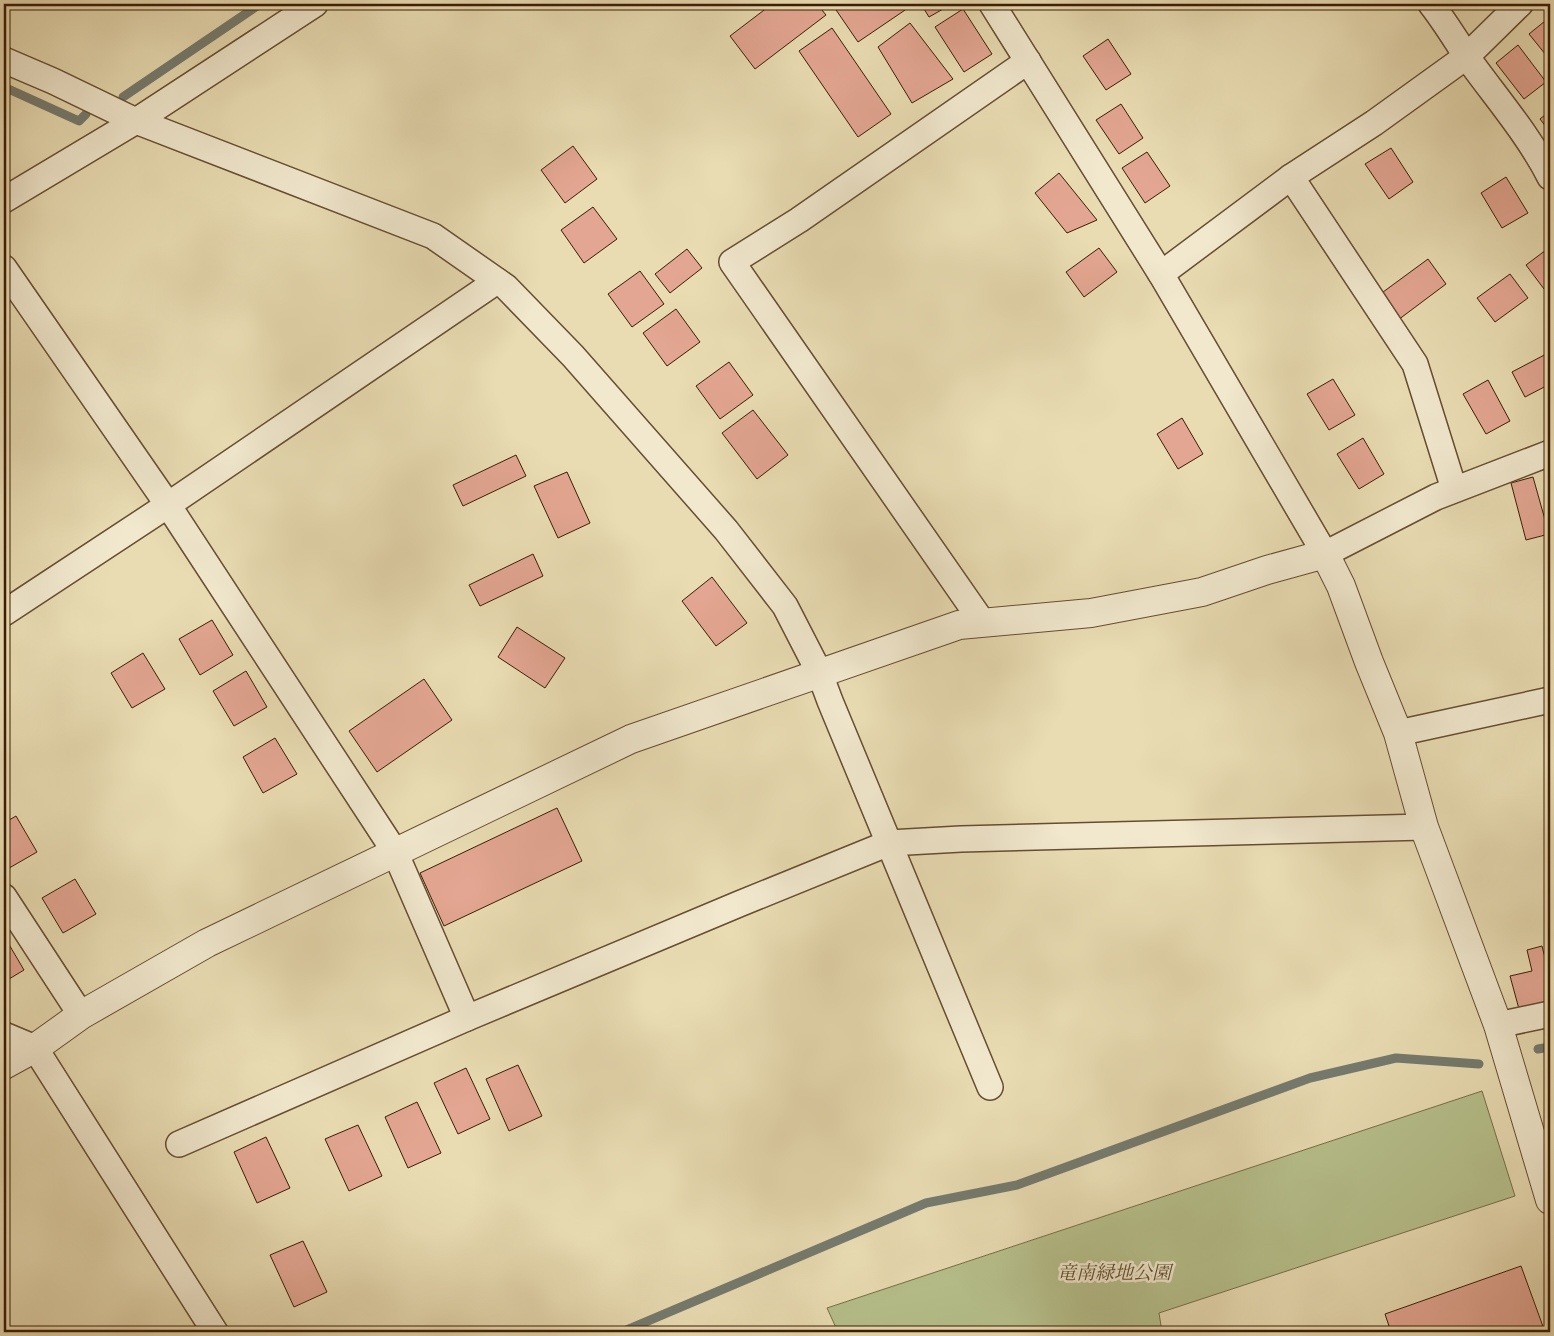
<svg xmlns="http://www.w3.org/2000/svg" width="1554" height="1336" viewBox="0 0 1554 1336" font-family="'Sorts Mill Goudy','Noto Serif JP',serif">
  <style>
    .green { fill: #b6c08c; stroke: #786e48 }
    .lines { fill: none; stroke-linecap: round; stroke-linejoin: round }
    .stream { stroke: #757b6f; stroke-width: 9 }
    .building { fill: #e3a692; stroke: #3a1d03 }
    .minor-casing { stroke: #664d2f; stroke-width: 28 }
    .tertiary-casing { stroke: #664d2f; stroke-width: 30 }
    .minor { stroke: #f1e8ce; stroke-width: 25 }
    .tertiary { stroke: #f1e8ce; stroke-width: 28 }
    .labels { text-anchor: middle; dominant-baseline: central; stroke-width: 5; stroke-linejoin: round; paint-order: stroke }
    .park-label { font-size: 19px; font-style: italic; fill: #5f4e2c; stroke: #f1e8ce }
  </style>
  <rect width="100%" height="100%" fill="#e9dcb3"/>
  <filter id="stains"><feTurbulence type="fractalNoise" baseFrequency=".004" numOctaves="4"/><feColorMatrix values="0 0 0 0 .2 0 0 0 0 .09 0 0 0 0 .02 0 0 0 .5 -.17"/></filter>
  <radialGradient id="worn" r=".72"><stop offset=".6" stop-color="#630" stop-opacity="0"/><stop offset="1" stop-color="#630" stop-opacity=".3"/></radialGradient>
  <path class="green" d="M1482 1091 1515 1196 1159 1313 1162 1332H838L827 1308Z"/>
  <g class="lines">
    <g class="stream">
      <path d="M4 87 79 121 86 114"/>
      <path d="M123 97 260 4"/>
      <path d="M1538 1049 1550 1047"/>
      <path d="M622 1332 926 1203 1017 1185 1310 1078 1396 1058 1479 1064"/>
    </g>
  </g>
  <g class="building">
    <path d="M772 4H817L826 15 755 69 730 36Z"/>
    <path d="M832 4H910L911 6 858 42Z"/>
    <path d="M921 4H952L929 17Z"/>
    <path d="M963 9 992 54 964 72 935 27Z"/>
    <path d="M1550 17V60L1529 34Z"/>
    <path d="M910 23 953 79 912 103 878 47Z"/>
    <path d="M832 28 891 114 858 137 799 51Z"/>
    <path d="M1108 39 1131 74 1106 90 1083 56Z"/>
    <path d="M1518 45 1546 82 1524 99 1496 63Z"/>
    <path d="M1121 104 1143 138 1119 154 1096 120Z"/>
    <path d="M1550 111V132L1540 119Z"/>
    <path d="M573 146 597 179 565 203 541 170Z"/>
    <path d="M1391 148 1413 182 1389 199 1365 164Z"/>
    <path d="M1147 152 1170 186 1145 203 1122 168Z"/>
    <path d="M1059 173 1097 220 1067 233 1035 193Z"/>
    <path d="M1506 177 1528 213 1502 228 1481 193Z"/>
    <path d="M593 207 617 239 584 263 561 230Z"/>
    <path d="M1550 247V285L1544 289 1526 265Z"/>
    <path d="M1099 248 1117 272 1084 297 1066 272Z"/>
    <path d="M687 249 702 268 670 293 655 274Z"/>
    <path d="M1428 259 1446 284 1398 320 1379 295Z"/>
    <path d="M640 271 664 304 632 327 608 294Z"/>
    <path d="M1510 274 1528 298 1495 322 1477 298Z"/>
    <path d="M676 309 700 342 667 366 643 333Z"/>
    <path d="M1550 352V384L1525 397 1512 372Z"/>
    <path d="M729 362 753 395 720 419 696 386Z"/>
    <path d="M1333 379 1355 415 1329 430 1307 394Z"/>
    <path d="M1488 380 1510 421 1486 434 1463 394Z"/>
    <path d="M753 410 788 455 757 479 722 433Z"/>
    <path d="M1182 418 1203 454 1178 469 1157 434Z"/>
    <path d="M1363 438 1384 474 1359 489 1337 454Z"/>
    <path d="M516 455 526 476 463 506 453 485Z"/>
    <path d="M567 472 590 523 558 538 534 486Z"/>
    <path d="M1533 477 1549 534 1526 540 1511 483Z"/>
    <path d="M533 554 543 576 480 606 469 585Z"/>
    <path d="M712 577 747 623 716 646 682 601Z"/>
    <path d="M212 620 233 655 200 675 179 639Z"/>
    <path d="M517 627 565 658 545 688 498 657Z"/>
    <path d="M143 653 165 689 132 708 111 673Z"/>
    <path d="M246 671 267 707 234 726 213 691Z"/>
    <path d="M424 679 452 720 377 772 349 731Z"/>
    <path d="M275 738 297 774 263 793 243 757Z"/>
    <path d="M557 808 582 861 444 926 420 873Z"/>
    <path d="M16 816 37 852 4 871V823Z"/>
    <path d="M75 879 96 914 63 933 42 898Z"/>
    <path d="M4 936 24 970 4 982Z"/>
    <path d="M1542 946 1550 978V1001L1519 1009 1510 976 1532 971 1527 950Z"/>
    <path d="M518 1065 542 1116 509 1131 486 1079Z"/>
    <path d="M466 1068 490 1119 458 1134 434 1083Z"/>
    <path d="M417 1102 441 1153 408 1168 385 1117Z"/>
    <path d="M358 1125 382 1176 349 1191 325 1139Z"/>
    <path d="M266 1137 290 1188 257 1203 234 1152Z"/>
    <path d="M303 1241 327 1292 294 1307 270 1255Z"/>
    <path d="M1521 1266 1545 1332H1391L1385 1314Z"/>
  </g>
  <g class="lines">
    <defs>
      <g id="minor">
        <path d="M992 4 1161 274 1325 554 1436 497 1550 453"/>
        <path d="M1431 4C1446 23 1458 44 1472 64 1499 101 1529 136 1550 177"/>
        <path d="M4 60 53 81 136 121 433 236 506 287 573 356 726 530 785 606 820 674 830 701 990 1087"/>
        <path d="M1291 177 1415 364 1454 489"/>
        <path d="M4 200 136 121 315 4"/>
        <path d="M4 268 168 505 395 852 467 1018"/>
        <path d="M1161 274 1291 177 1374 123 1467 56 1520 4"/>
        <path d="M4 613 168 505 497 281"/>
        <path d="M983 623 732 262 799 220 1028 61"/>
        <path d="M1398 733 1550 700"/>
        <path d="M4 897 81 1015"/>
        <path d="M1498 1025 1550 1014"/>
        <path d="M4 1035 35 1048 215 1332"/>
        <path d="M179 1144 467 1018 739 904 889 843 961 839 1424 827"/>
      </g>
      <path id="tertiary" d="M4 1065 35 1048 81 1015 207 943 631 739 959 625 1091 613 1202 592 1267 570 1325 554 1341 586 1369 662 1398 733 1424 827 1498 1025 1550 1200"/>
    </defs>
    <use href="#minor" class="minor-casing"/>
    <use href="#tertiary" class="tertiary-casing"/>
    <use href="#minor" class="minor"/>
    <use href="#tertiary" class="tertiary"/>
  </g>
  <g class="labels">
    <g class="park-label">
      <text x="1114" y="1274">竜南緑地公園</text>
    </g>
  </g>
  <rect width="1554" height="1336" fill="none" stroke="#e9dcb3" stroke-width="20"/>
  <rect x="5" y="5" width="1544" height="1326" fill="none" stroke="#3a1d03" stroke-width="2.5"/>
  <rect x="10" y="10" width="1534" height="1316" fill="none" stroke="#3a1d03"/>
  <rect width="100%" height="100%" filter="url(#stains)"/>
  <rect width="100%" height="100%" fill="url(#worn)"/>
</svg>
